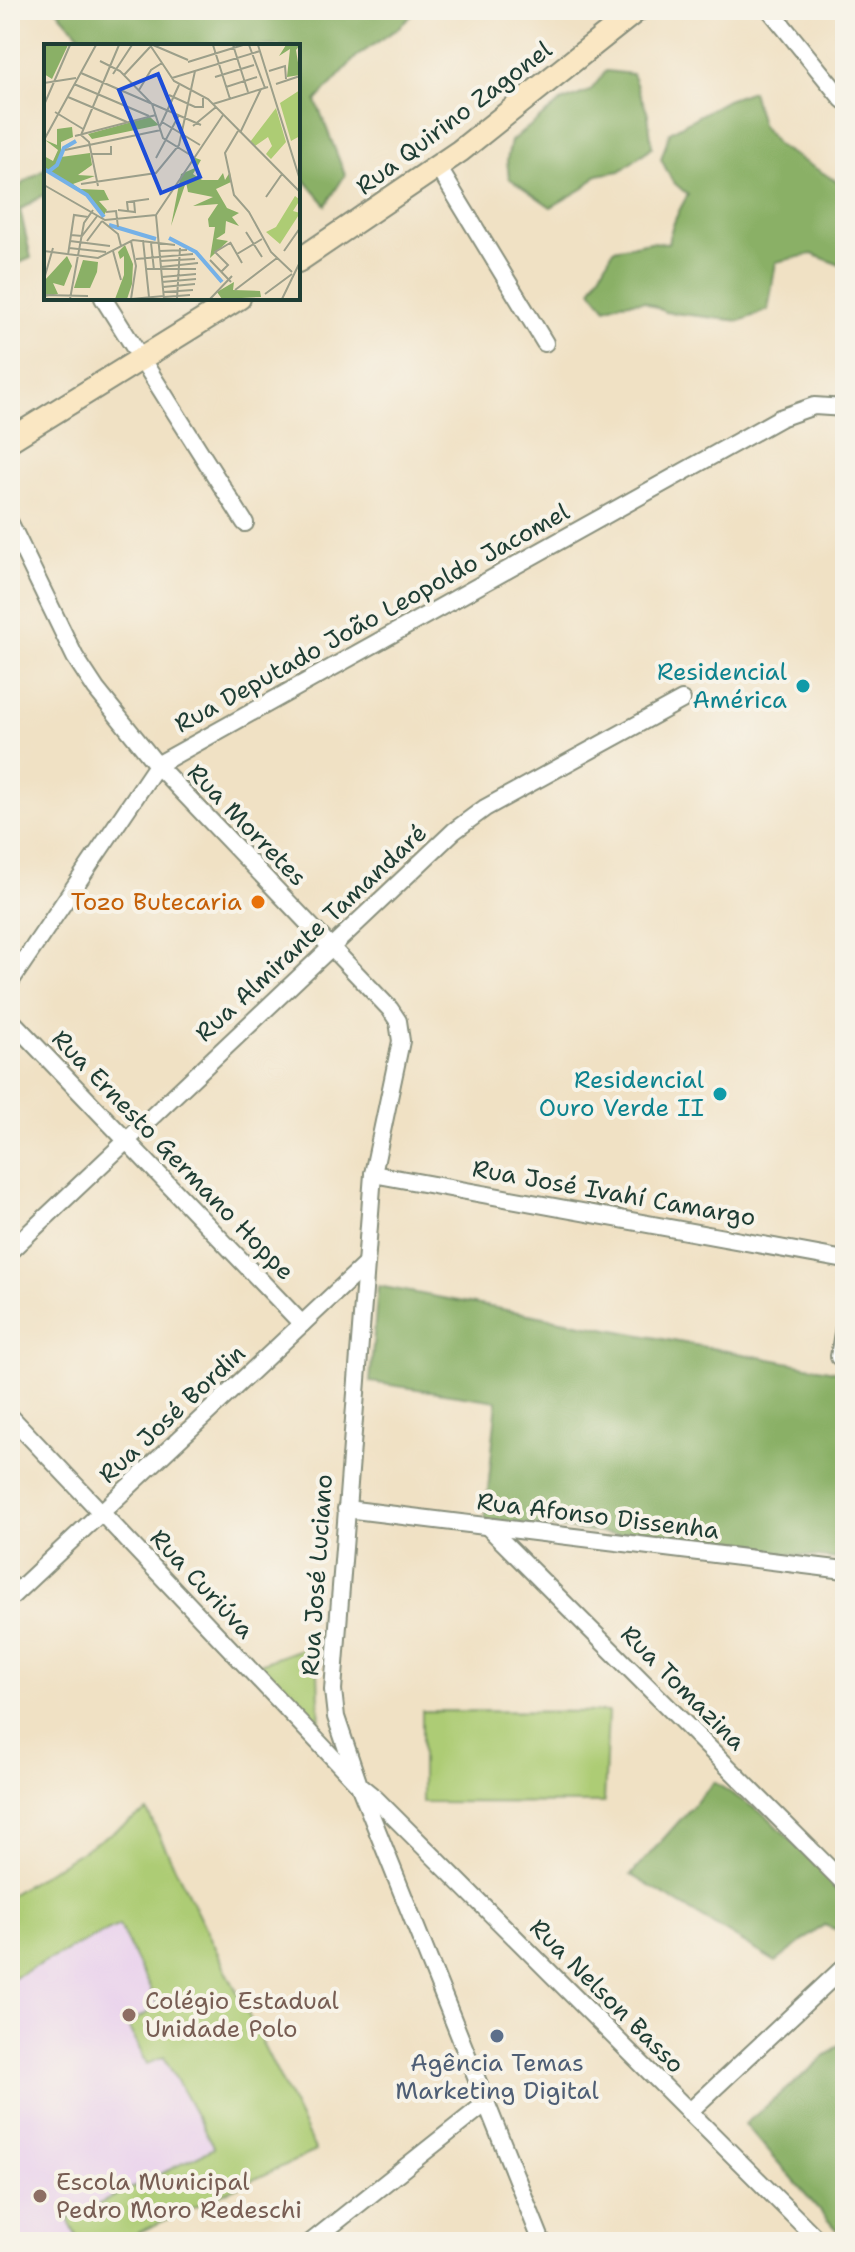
<svg xmlns="http://www.w3.org/2000/svg" width="855" height="2252" viewBox="0 0 855 2252" font-family="'Shantell Sans',sans-serif">
  <style>
    .built { fill: #e9d1ed }
    .green { fill: #adcc74; stroke: #668454; stroke-width: 2 }
    .forest { fill: #8ab066; stroke: #54764d; stroke-width: 2 }
    .lines { fill: none; stroke-linecap: round; stroke-linejoin: round }
    .street-casing { stroke: #888f7c; stroke-width: 20 }
    .secondary-casing { stroke: #888f7c; stroke-width: 26 }
    .street { stroke: #fff; stroke-width: 16 }
    .secondary { stroke: #fae7c3; stroke-width: 22 }
    .culture-dot { fill: #0f9aa8; stroke: #f7f3e8; stroke-width: 3 }
    .food-dot { fill: #e8710a; stroke: #f7f3e8; stroke-width: 3 }
    .education-dot { fill: #8d6e63; stroke: #f7f3e8; stroke-width: 3 }
    .service-dot { fill: #5c6f8a; stroke: #f7f3e8; stroke-width: 3 }
    .labels { text-anchor: middle; dominant-baseline: central; stroke-width: 8; stroke-linejoin: round; paint-order: stroke }
    .street-label { font-size: 24px; fill: #1f3d34; stroke: #f7f3e8 }
    .culture-label { font-size: 24px; fill: #0d838f; stroke: #f7f3e8; text-anchor: end }
    .food-label { font-size: 24px; fill: #c56008; stroke: #f7f3e8; text-anchor: end }
    .education-label { font-size: 24px; fill: #785e54; stroke: #f7f3e8; text-anchor: start }
    .service-label { font-size: 24px; fill: #4e5e75; stroke: #f7f3e8 }
    .inset-river { fill: none; stroke: #75b1e7; stroke-width: 4 }
    .inset-road { fill: none; stroke: #9c9f8a; stroke-width: 2 }
    .view { fill: #1d4ed8; fill-opacity: 0.15; stroke: #1d4ed8; stroke-width: 4 }
    .inset-edge { fill: none; stroke: #1f3d34; stroke-width: 4 }
  </style>
  <rect width="100%" height="100%" fill="#f7f3e8"/>
  <filter id="ink" filterUnits="userSpaceOnUse"><feTurbulence type="fractalNoise" baseFrequency=".0125" numOctaves="2"/><feDisplacementMap in="SourceGraphic" scale="16" xChannelSelector="R" yChannelSelector="G"/><feConvolveMatrix kernelMatrix="1 2 1 2 8 2 1 2 1" color-interpolation-filters="sRGB"/></filter>
  <filter id="wash" filterUnits="userSpaceOnUse"><feTurbulence type="fractalNoise" baseFrequency=".006" numOctaves="4" result="noise"/><feDisplacementMap in="SourceGraphic" scale="32" xChannelSelector="R" yChannelSelector="G"/><feGaussianBlur stdDeviation="1.8" result="paint"/><feColorMatrix in="noise" values="0 0 0 0 0 0 0 0 0 0 0 0 0 0 0 0 0 1.4 0 .05"/><feComposite in="paint" operator="in"/></filter>
  <g filter="url(#wash)">
    <rect width="100%" height="100%" fill="#f0e1c4"/>
    <path class="built" d="M147 1811 316 2151 118 2242H10V1895Z"/>
    <g class="green">
      <path d="M317 1643 320 1731 260 1664Z"/>
      <path d="M422 1711 608 1712 604 1803 422 1802Z"/>
      <path d="M147 1811 316 2151 118 2242H79L68 2219 214 2148 164 2057 147 2064 127 2024 159 2007 119 1925 10 1979V1895Z"/>
    </g>
    <g class="forest">
      <path d="M57 10H418L398 28 356 57 316 101 345 175 326 205 298 172V46H89Z"/>
      <path d="M606 71 632 74 648 114 652 147 620 171 597 175 584 188 551 207 509 178 507 160 511 141 561 102 590 91Z"/>
      <path d="M752 91 761 124 778 146 845 186V267L812 254 776 262 768 310 740 321 665 312 644 301 619 303 606 308 591 290 614 249 650 242 668 243C670 229 680 207 688 195L672 181 661 159 670 132 727 100Z"/>
      <path d="M46 168V193L20 210 31 258 10 267V192Z"/>
      <path d="M378 1286 845 1373V1560L485 1520 497 1401 370 1382Z"/>
      <path d="M714 1782 768 1817 845 1894V1933L824 1925 776 1962 631 1875Z"/>
      <path d="M845 2040V2240L745 2124Z"/>
    </g>
  </g>
  <g filter="url(#ink)">
    <g class="lines">
      <defs>
        <g id="street">
          <path d="M770 10 843 100"/>
          <path d="M438 167 545 343"/>
          <path d="M103 298 245 523"/>
          <path d="M10 523 75 657 96 689 157 765 390 1009 398 1021 401 1041 373 1174 333 1690 336 1717 359 1785 542 2242"/>
          <path d="M10 982 157 765 780 418 814 406 845 408"/>
          <path d="M10 1019 302 1324"/>
          <path d="M373 1174 845 1260"/>
          <path d="M10 1251 454 831 485 808 682 700"/>
          <path d="M839 1357 845 1321"/>
          <path d="M10 1416 359 1785 375 1798 820 2242"/>
          <path d="M346 1509 845 1570"/>
          <path d="M487 1526 845 1884"/>
          <path d="M10 1598 366 1264"/>
          <path d="M689 2112 845 1966"/>
          <path d="M311 2242 486 2103"/>
        </g>
        <g id="secondary">
          <path d="M298 261 460 151 637 10"/>
          <path d="M10 440 239 298"/>
        </g>
      </defs>
      <use href="#street" class="street-casing"/>
      <use href="#secondary" class="secondary-casing"/>
      <use href="#street" class="street"/>
      <use href="#secondary" class="secondary"/>
    </g>
  </g>
  <g class="culture-dot">
    <circle cx="803" cy="686" r="8"/>
    <circle cx="720" cy="1094" r="8"/>
  </g>
  <circle class="food-dot" cx="258" cy="902" r="8"/>
  <g class="education-dot">
    <circle cx="129" cy="2015" r="8"/>
    <circle cx="40" cy="2196" r="8"/>
  </g>
  <circle class="service-dot" cx="497" cy="2036" r="8"/>
  <g class="labels">
    <g class="street-label">
      <text transform="translate(454 118) rotate(-37)">Rua Quirino Zagonel</text>
      <text transform="translate(372 618) rotate(-29)">Rua Deputado João Leopoldo Jacomel</text>
      <text transform="translate(247 825) rotate(46)">Rua Morretes</text>
      <text transform="translate(311 933) rotate(-43)">Rua Almirante Tamandaré</text>
      <text transform="translate(173 1155) rotate(46)">Rua Ernesto Germano Hoppe</text>
      <text transform="translate(614 1193) rotate(10)">Rua José Ivahí Camargo</text>
      <text transform="translate(172 1414) rotate(-43)">Rua José Bordin</text>
      <text transform="translate(598 1516) rotate(7)">Rua Afonso Dissenha</text>
      <text transform="translate(317 1575) rotate(-86)">Rua José Luciano</text>
      <text transform="translate(202 1584) rotate(47)">Rua Curiúva</text>
      <text transform="translate(683 1688) rotate(45)">Rua Tomazina</text>
      <text transform="translate(607 1996) rotate(45)">Rua Nelson Basso</text>
    </g>
    <g class="culture-label">
      <text x="787" y="672">Residencial<tspan x="787" dy="28">América</tspan></text>
      <text x="704" y="1080">Residencial<tspan x="704" dy="28">Ouro Verde II</tspan></text>
    </g>
    <g class="food-label">
      <text x="242" y="902">Tozo Butecaria</text>
    </g>
    <g class="education-label">
      <text x="145" y="2001">Colégio Estadual<tspan x="145" dy="28">Unidade Polo</tspan></text>
      <text x="56" y="2182">Escola Municipal<tspan x="56" dy="28">Pedro Moro Redeschi</tspan></text>
    </g>
    <g class="service-label">
      <text x="497" y="2063">Agência Temas<tspan x="497" dy="28">Marketing Digital</tspan></text>
    </g>
  </g>
  <g transform="translate(44 44)">
    <rect width="256" height="256" fill="#f0e1c4"/>
    <path d="M256 46V92L247 97 236 59ZM232 64 242 98 227 115 222 110 228 102 224 93 211 102 206 98ZM251 152 256 156 249 167 256 169 236 200 222 188 232 183Z" fill="#adcc74"/>
    <path d="M0 1H24L8 35 0 30ZM242 1H256L252 6 256 31 243 33 246 5 235 12ZM106 73 115 81 48 95 44 90ZM28 83 29 93 17 98V113L46 109 48 121 34 131 51 132 29 140 36 145 60 146 65 156 55 157 63 166 60 171 47 154 0 124V112L9 117 14 106 1 96 13 101V85ZM149 113 157 116 149 130 158 136H174L179 129 181 136 186 128 187 138 172 145 183 164 195 169 188 173 195 182 182 177 181 189 172 195 184 197 166 214 171 183H165L164 175 174 160 149 162 169 153 144 148 142 138 127 182 137 130 151 124ZM81 201 89 220 88 240 83 255H71L80 231V212L76 215 74 208ZM23 212 28 222 20 242 9 239 14 250 0 253 1 236ZM39 216 54 218 53 228 46 244H30ZM190 238 189 246 216 247 217 253 178 255 173 248Z" fill="#8ab066"/>
    <path class="inset-river" d="M0 125 43 151 60 173M4 128 13 121 20 104 32 97M65 181 112 195M125 194 152 208 178 238"/>
    <path class="inset-road" d="M106 1 130 37 164 55 256 148M109 1 144 16M169 1 186 55M189 1 204 48M205 1 221 44M214 1 256 136M56 17 76 27 108 60 119 94 148 112M144 18 199 1M225 27 241 22 242 35M37 29 157 81M69 30 88 1M80 31 106 3M171 33 210 21M128 34 216 7M0 39 32 34M30 40 105 72M232 40 256 32M182 43 213 33M95 46 107 26 118 19M125 51 151 63H159V54M24 53 83 78M169 60 224 43M0 61 26 1M11 68 39 85M118 78 156 101M116 82 135 41M149 82 172 63M194 87 181 109 190 151 205 168 227 208 248 228M196 89 217 45M37 91 75 1M37 91 45 98 54 142M31 92 112 71M0 96 52 1M21 106 117 86M48 110H67V102M112 114 135 71M37 140 112 129 135 101 151 27M0 141 61 176 112 171M222 153 238 130M74 166 91 168 90 157M84 167 83 158 105 155M62 168 72 167 74 183M58 177 74 190 77 202M202 188 218 213M27 191 38 192 54 171M99 196 105 253M26 197 66 202M43 197 58 177M87 197 92 222 87 255 120 252M186 198 198 219M107 199 110 226M25 204 62 208M0 207 54 214 89 196 131 201M69 207 77 236M115 207 143 206M240 207 256 184M193 210 218 195M24 211 30 171 44 173M92 215 149 210M166 216 187 238M116 217 151 215M117 223 154 219M102 225H152M177 228 184 221 171 208 186 199M118 233 152 230M0 235 9 204M118 238 152 235M119 243 151 240M191 246 233 214M119 248 149 246M221 250 248 230M120 253 146 251M1 255V251L44 252M26 255 40 179 49 166M120 255 112 171 179 71M133 255 136 204M166 255 188 232M238 255 256 218"/>
    <path class="view" d="M114 30 156 133 117 149 75 46Z"/>
    <rect width="256" height="256" class="inset-edge"/>
  </g>
  <rect width="855" height="2252" fill="none" stroke="#f7f3e8" stroke-width="40"/>
</svg>
